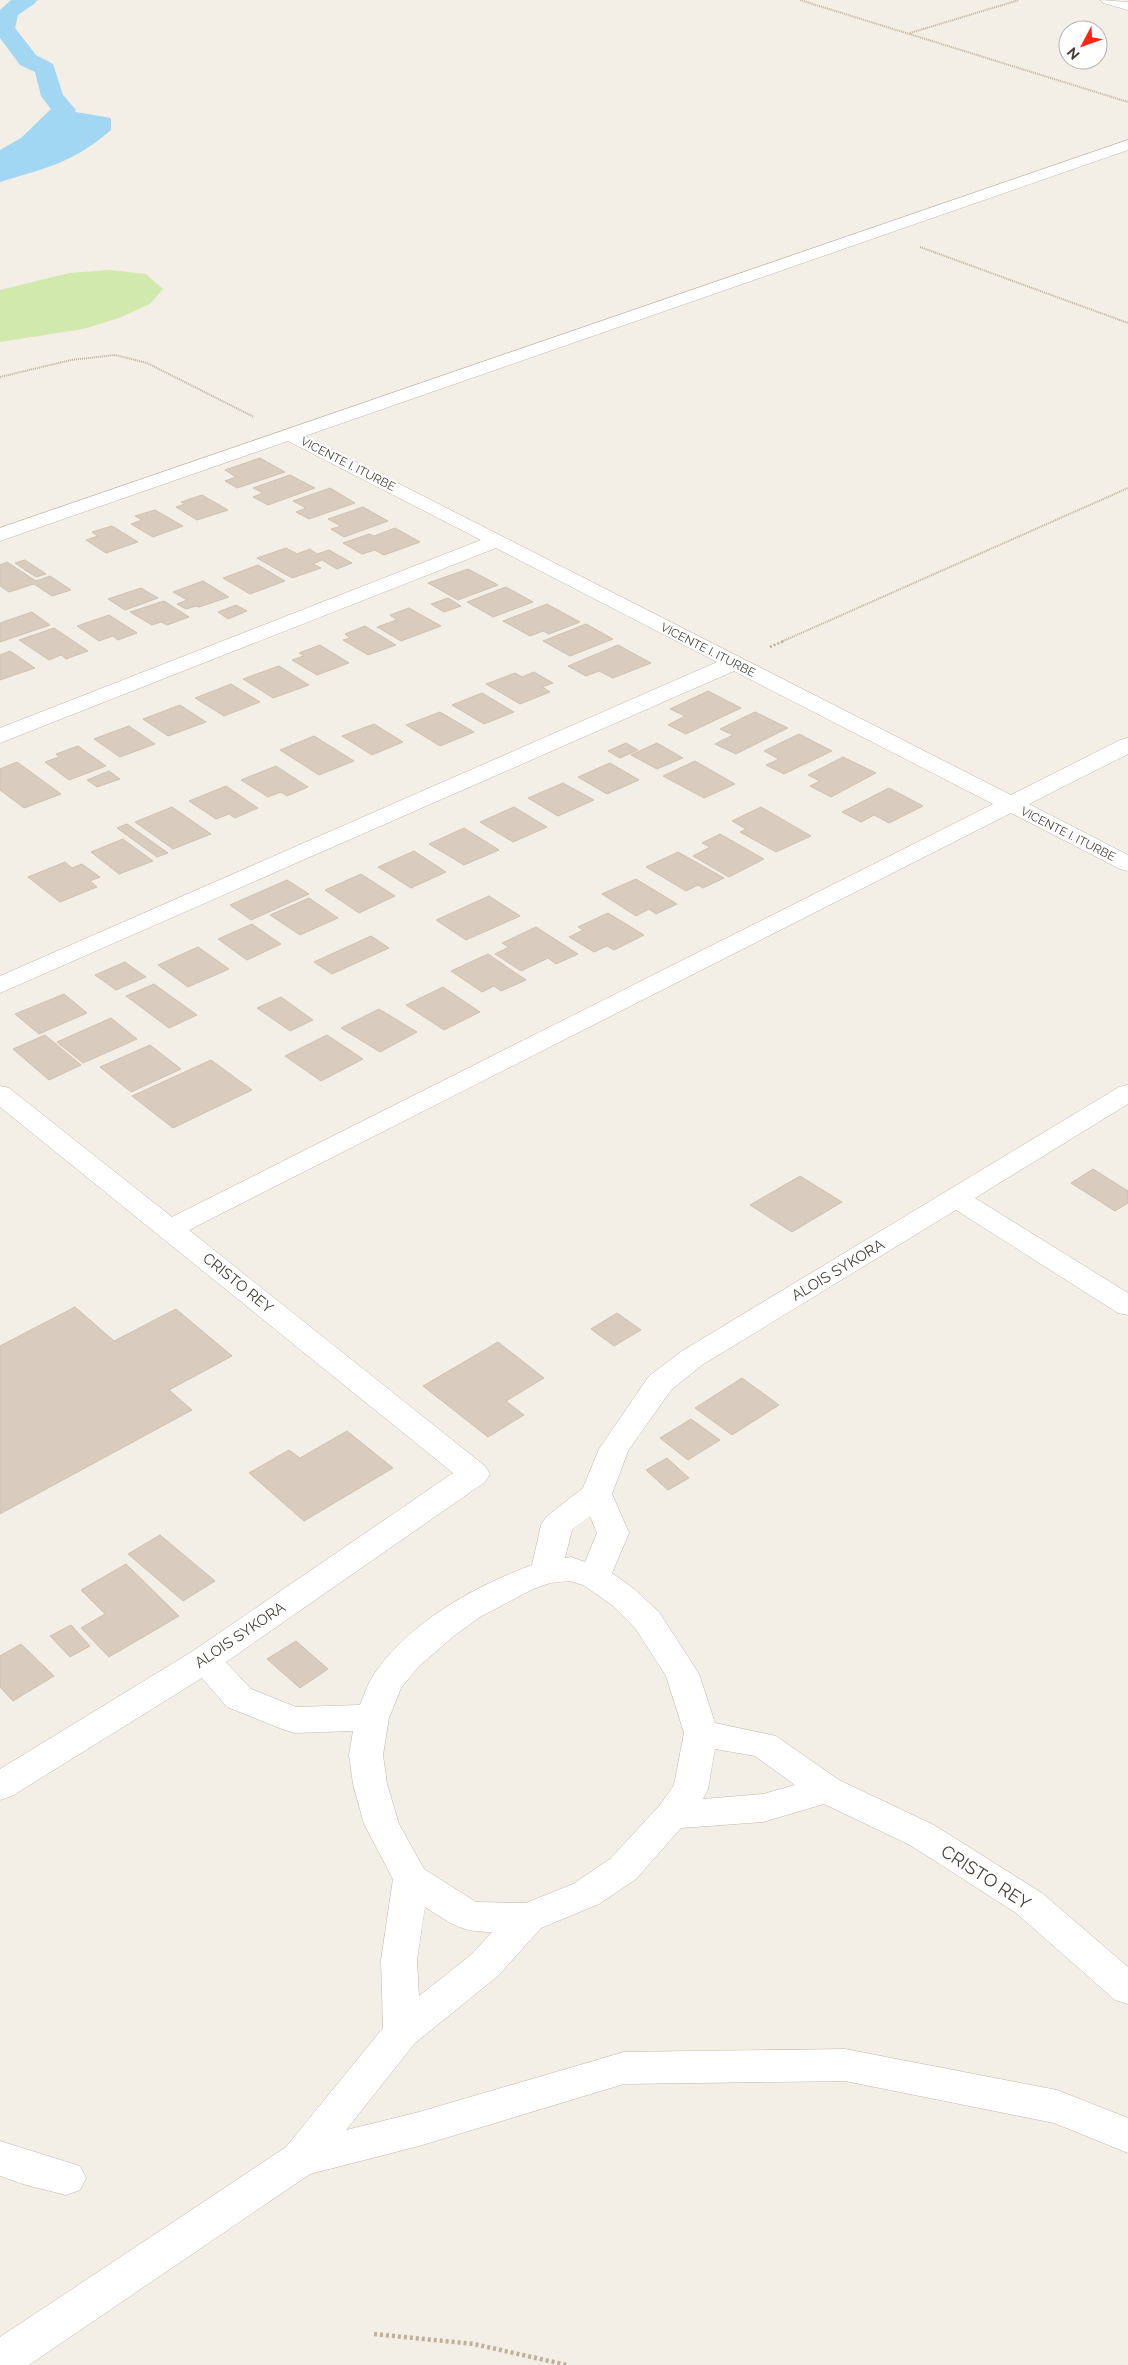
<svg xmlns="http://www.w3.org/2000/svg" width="1128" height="2365" viewBox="0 0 1128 2365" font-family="Raleway,sans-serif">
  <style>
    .green { fill: #d2e9ae }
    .water { fill: #a1d7f2 }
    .pier { fill: #f3eee6 }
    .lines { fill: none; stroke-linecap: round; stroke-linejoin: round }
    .canal { fill: #a1d7f2; fill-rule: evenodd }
    .building { fill: #d8ccbe; stroke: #d0c1ae }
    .minor-casing { stroke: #c2b8ab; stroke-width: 1 }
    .path-far2 { stroke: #c1b099; stroke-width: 2; stroke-dasharray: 1 1; stroke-linecap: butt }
    .path-far1 { stroke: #c1b099; stroke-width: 2.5; stroke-dasharray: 2 2; stroke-linecap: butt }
    .path { stroke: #c1b099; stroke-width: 4.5; stroke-dasharray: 3 3; stroke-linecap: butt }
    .minor { fill: #fff; fill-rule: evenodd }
    .labels { text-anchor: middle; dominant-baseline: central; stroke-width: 4; stroke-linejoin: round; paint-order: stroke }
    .far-street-label { font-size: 12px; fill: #463e35; stroke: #fff }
    .street-label { font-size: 15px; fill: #463e35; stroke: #fff }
    .near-street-label { font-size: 18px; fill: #463e35; stroke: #fff }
  </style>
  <rect width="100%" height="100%" fill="#f3eee6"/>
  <path class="green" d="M109 270 146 274 163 289 150 304 119 318 83 329 0 342V290L69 273Z"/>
  <path class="water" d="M64 110 111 118V130C73 163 46 168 0 182V154L20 144 43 120Z"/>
  <path class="pier" d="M0 2310 261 2347 235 2365H0Z"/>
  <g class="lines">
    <path class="canal" d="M11 0H38L34 4 18 15 15 28 36 55 53 64 63 95 76 110C61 132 26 161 0 167V150L21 138 51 109 41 96 35 72 20 65 0 38V10Z"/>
  </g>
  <g class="building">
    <path d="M260 458 285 472 237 488 225 481 236 477 225 470Z"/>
    <path d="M290 475 315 488 268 505 253 497 263 493 253 488Z"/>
    <path d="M330 488 355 503 309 519 296 512 306 508 293 501Z"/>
    <path d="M202 495 228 510 197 520 176 507 185 504 181 502Z"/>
    <path d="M363 507 388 521 344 537 331 529 341 526 328 519Z"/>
    <path d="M155 510 183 526 153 537 131 524 142 520 135 516Z"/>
    <path d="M112 526 138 542 106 553 86 540 98 536 92 532Z"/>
    <path d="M395 528 420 542 384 555 375 550 362 554 343 543 369 534 374 536Z"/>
    <path d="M286 548 297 554 310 549 317 554 329 550 352 563 337 569 322 560 313 564 321 568 292 578 257 558Z"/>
    <path d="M25 560 46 574 36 577 15 563Z"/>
    <path d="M7 562 36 581 50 576 71 590 52 596 34 584 9 592 0 586V565Z"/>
    <path d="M258 565 285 581 250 594 223 578Z"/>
    <path d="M468 569 498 585 458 600 428 583Z"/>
    <path d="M203 581 229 597 199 607 196 606 186 609 177 604 187 600 173 592Z"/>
    <path d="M506 587 533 602 493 617 467 602Z"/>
    <path d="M141 588 158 598 125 610 108 599Z"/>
    <path d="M448 598 461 606 444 612 431 604Z"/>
    <path d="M164 601 189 617 167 625 161 622 152 625 130 612Z"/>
    <path d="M547 604 580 622 549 634 543 631 530 636 503 621Z"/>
    <path d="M236 605 247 611 228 619 218 612Z"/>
    <path d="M409 608 441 626 401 641 377 627 397 620 390 615Z"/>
    <path d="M32 612 50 625 0 642V623Z"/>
    <path d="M109 615 137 633 118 640 113 636 99 641 77 626Z"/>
    <path d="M586 624 613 639 570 656 543 641Z"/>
    <path d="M365 626 396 645 368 655 343 640 350 638 345 634Z"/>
    <path d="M54 628 88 651 66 659 61 655 49 660 19 640Z"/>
    <path d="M320 645 349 663 317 675 292 660 304 656 299 653Z"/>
    <path d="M618 645 651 663 613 678 599 671 586 676 568 666Z"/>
    <path d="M10 651 35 668 0 680V655Z"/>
    <path d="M279 666 309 685 273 698 243 679Z"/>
    <path d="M534 672 553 683 542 687 550 692 520 704 486 684 515 673 522 677Z"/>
    <path d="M231 684 260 702 224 716 195 698Z"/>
    <path d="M708 691 741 708 686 734 668 725 685 716 670 709Z"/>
    <path d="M482 693 514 712 484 724 452 705Z"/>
    <path d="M180 705 206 722 168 736 143 719Z"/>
    <path d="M440 712 474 732 440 746 406 725Z"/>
    <path d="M755 712 788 728 736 754 715 744 733 735 720 729Z"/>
    <path d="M374 724 403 742 372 755 342 736Z"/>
    <path d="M129 726 155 744 120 757 94 739Z"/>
    <path d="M799 734 832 751 784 774 766 765 779 759 764 751Z"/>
    <path d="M314 736 354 761 319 775 280 750Z"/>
    <path d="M626 743 638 750 620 758 608 751Z"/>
    <path d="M657 743 683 758 657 769 631 755Z"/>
    <path d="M78 746 106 766 69 780 45 762 59 757 56 754Z"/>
    <path d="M843 757 876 773 831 797 810 786 820 781 808 775Z"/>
    <path d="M695 761 735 784 704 798 663 776Z"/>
    <path d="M17 762 61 794 24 808 0 790V769Z"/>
    <path d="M610 763 639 780 607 794 578 777Z"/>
    <path d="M276 766 308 787 287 796 281 792 268 797 241 780Z"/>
    <path d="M109 771 120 779 97 787 87 780Z"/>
    <path d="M563 783 594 800 558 816 528 798Z"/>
    <path d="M226 786 258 808 235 818 229 814 216 819 189 801Z"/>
    <path d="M889 788 923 806 889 823 874 815 861 822 842 812Z"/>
    <path d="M172 807 211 834 173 849 135 822Z"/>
    <path d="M514 807 547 827 513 842 480 822Z"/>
    <path d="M761 807 811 836 776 852 740 832 746 829 732 821Z"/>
    <path d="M127 824 168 853 157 857 117 828Z"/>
    <path d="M464 828 499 850 464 865 429 844Z"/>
    <path d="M720 834 764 859 729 877 693 856 710 847 702 843Z"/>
    <path d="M123 839 153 861 119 874 91 852Z"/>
    <path d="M414 851 446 872 411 888 378 867Z"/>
    <path d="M678 852 724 878 703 888 698 885 686 891 646 867Z"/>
    <path d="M65 862 72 868 82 864 100 877 90 881 97 887 60 902 28 877Z"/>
    <path d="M361 874 395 896 359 913 325 890Z"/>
    <path d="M636 879 677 904 656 914 649 909 636 916 602 894Z"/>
    <path d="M287 880 309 894 251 920 230 905Z"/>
    <path d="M489 896 520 916 466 940 436 920Z"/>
    <path d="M309 898 338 918 300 935 270 915Z"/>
    <path d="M608 913 644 935 614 950 607 946 594 952 569 937 583 930 578 927Z"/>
    <path d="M252 924 281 944 247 960 218 939Z"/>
    <path d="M536 927 578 954 556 964 548 958 521 971 495 954 509 947 502 943Z"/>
    <path d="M371 936 389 948 332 974 314 962Z"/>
    <path d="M198 947 229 969 188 987 158 965Z"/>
    <path d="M488 954 526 980 501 991 494 986 482 992 451 971Z"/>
    <path d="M125 962 146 977 116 990 95 975Z"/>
    <path d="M154 984 197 1015 169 1028 126 996Z"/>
    <path d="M443 987 480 1012 444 1030 406 1005Z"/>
    <path d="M64 994 87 1013 39 1034 15 1014Z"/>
    <path d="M281 997 313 1020 290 1031 257 1008Z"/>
    <path d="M379 1009 417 1032 380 1052 341 1028Z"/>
    <path d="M111 1018 137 1039 83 1063 57 1042Z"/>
    <path d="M45 1035 81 1065 49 1080 13 1049Z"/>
    <path d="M327 1035 363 1059 321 1081 285 1056Z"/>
    <path d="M150 1045 181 1069 131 1092 100 1067Z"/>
    <path d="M211 1060 252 1090 173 1128 132 1096Z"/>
    <path d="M1093 1169 1128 1191V1203L1115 1211 1071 1183Z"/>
    <path d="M800 1176 842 1202 792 1232 750 1205Z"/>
    <path d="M75 1307 114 1341 176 1309 232 1356 169 1390 192 1410 0 1514V1346Z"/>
    <path d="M617 1313 641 1330 614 1346 591 1329Z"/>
    <path d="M498 1342 544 1378 506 1401 524 1415 488 1437 423 1386Z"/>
    <path d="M742 1378 779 1405 732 1435 695 1408Z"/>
    <path d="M691 1419 720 1440 688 1460 660 1438Z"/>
    <path d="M347 1431 393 1468 304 1521 249 1473 289 1450 300 1458Z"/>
    <path d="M667 1458 689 1478 668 1490 646 1470Z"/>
    <path d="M160 1535 215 1581 183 1601 128 1554Z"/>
    <path d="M126 1564 179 1616 109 1657 81 1628 105 1614 81 1590Z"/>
    <path d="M71 1625 90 1646 70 1657 50 1636Z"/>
    <path d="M296 1641 328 1669 300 1688 267 1659Z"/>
    <path d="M21 1644 54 1676 13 1701 0 1687V1656Z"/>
  </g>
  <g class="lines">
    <defs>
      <g id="minor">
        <path d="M1101 0 1128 2V10L1103 3Z"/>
        <path d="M1128 140V150L305 436 1011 795 1120 740 1128 738V754L1029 804 1128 855V871L1120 869 1011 813 189 1230 485 1466 490 1474 485 1482 226 1662 251 1689 296 1707 360 1705C364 1695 368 1683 374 1674 411 1621 473 1587 532 1565L541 1525 546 1517 583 1488 599 1449 649 1376 682 1351 1119 1087 1128 1085V1104L975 1198 1128 1293V1315L1118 1313 956 1210 702 1365 671 1390 628 1451 612 1494 629 1533 612 1573 634 1589 659 1612 699 1674 715 1723 776 1736 839 1780 934 1825 1042 1893 1128 1967V2004L1115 2000 1016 1913 910 1845 824 1804 763 1822 681 1828 636 1879 599 1904 541 1928 498 1976 415 2043 346 2130 419 2112 624 2052 845 2049 1057 2090 1128 2118V2153L1054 2123 845 2081 624 2084 419 2146 310 2174 29 2365H0V2337L286 2147 383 2028 381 1960 393 1879 364 1824 353 1784 349 1755 353 1731 294 1733 282 1729 227 1707 202 1678 12 1796 0 1800V1769L193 1651 453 1473 0 1107V1086L9 1088 172 1217 993 804 734 671 0 993V976L717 662 496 548 0 743V728L481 540 288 441 0 541V528ZM590 1516 597 1533 585 1562 571 1557 565 1558 572 1530ZM570 1581 583 1585 612 1605 635 1628 666 1676 684 1733 674 1785 660 1805 610 1859 573 1884 526 1903 476 1902 424 1869 399 1824 387 1784 383 1755 389 1718 401 1688 419 1666 454 1636 480 1617 533 1589 550 1583ZM715 1749 755 1756 795 1785 763 1794 703 1799 708 1789ZM425 1907C452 1924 460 1932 492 1932L472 1954 419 1996 417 1960Z"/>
        <path d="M0 2141 80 2166 86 2178 80 2190 66 2195 26 2185 0 2176Z"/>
      </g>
    </defs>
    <use href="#minor" class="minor-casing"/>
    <g class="path-far2">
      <path d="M800 0 1128 102"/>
      <path d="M910 33 1019 0"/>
      <path d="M920 247 1128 323"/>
      <path d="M0 377 71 360 115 355 147 363 254 417"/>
      <path d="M781 642 1128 488"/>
    </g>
    <path class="path-far1" d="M770 647 784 641"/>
    <path class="path" d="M374 2334 474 2344 567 2365"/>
    <use href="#minor" class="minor"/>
  </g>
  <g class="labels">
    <g class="far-street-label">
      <text transform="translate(348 464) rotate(27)">VICENTE I. ITURBE</text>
      <text transform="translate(708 650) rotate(27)">VICENTE I. ITURBE</text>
      <text transform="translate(1068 834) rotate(27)">VICENTE I. ITURBE</text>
    </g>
    <g class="street-label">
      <text transform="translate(838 1270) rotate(-31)">ALOIS SYKORA</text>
      <text transform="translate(238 1283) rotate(39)">CRISTO REY</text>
      <text transform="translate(240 1635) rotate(-34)">ALOIS SYKORA</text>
    </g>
    <g class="near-street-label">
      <text transform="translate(986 1877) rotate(33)">CRISTO REY</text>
    </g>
  </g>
  <g transform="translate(1083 45) rotate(229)"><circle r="24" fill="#ffffff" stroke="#b5b2ae"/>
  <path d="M0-4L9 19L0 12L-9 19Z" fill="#fe2512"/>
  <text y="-8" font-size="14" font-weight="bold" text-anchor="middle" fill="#463e35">N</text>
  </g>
</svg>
